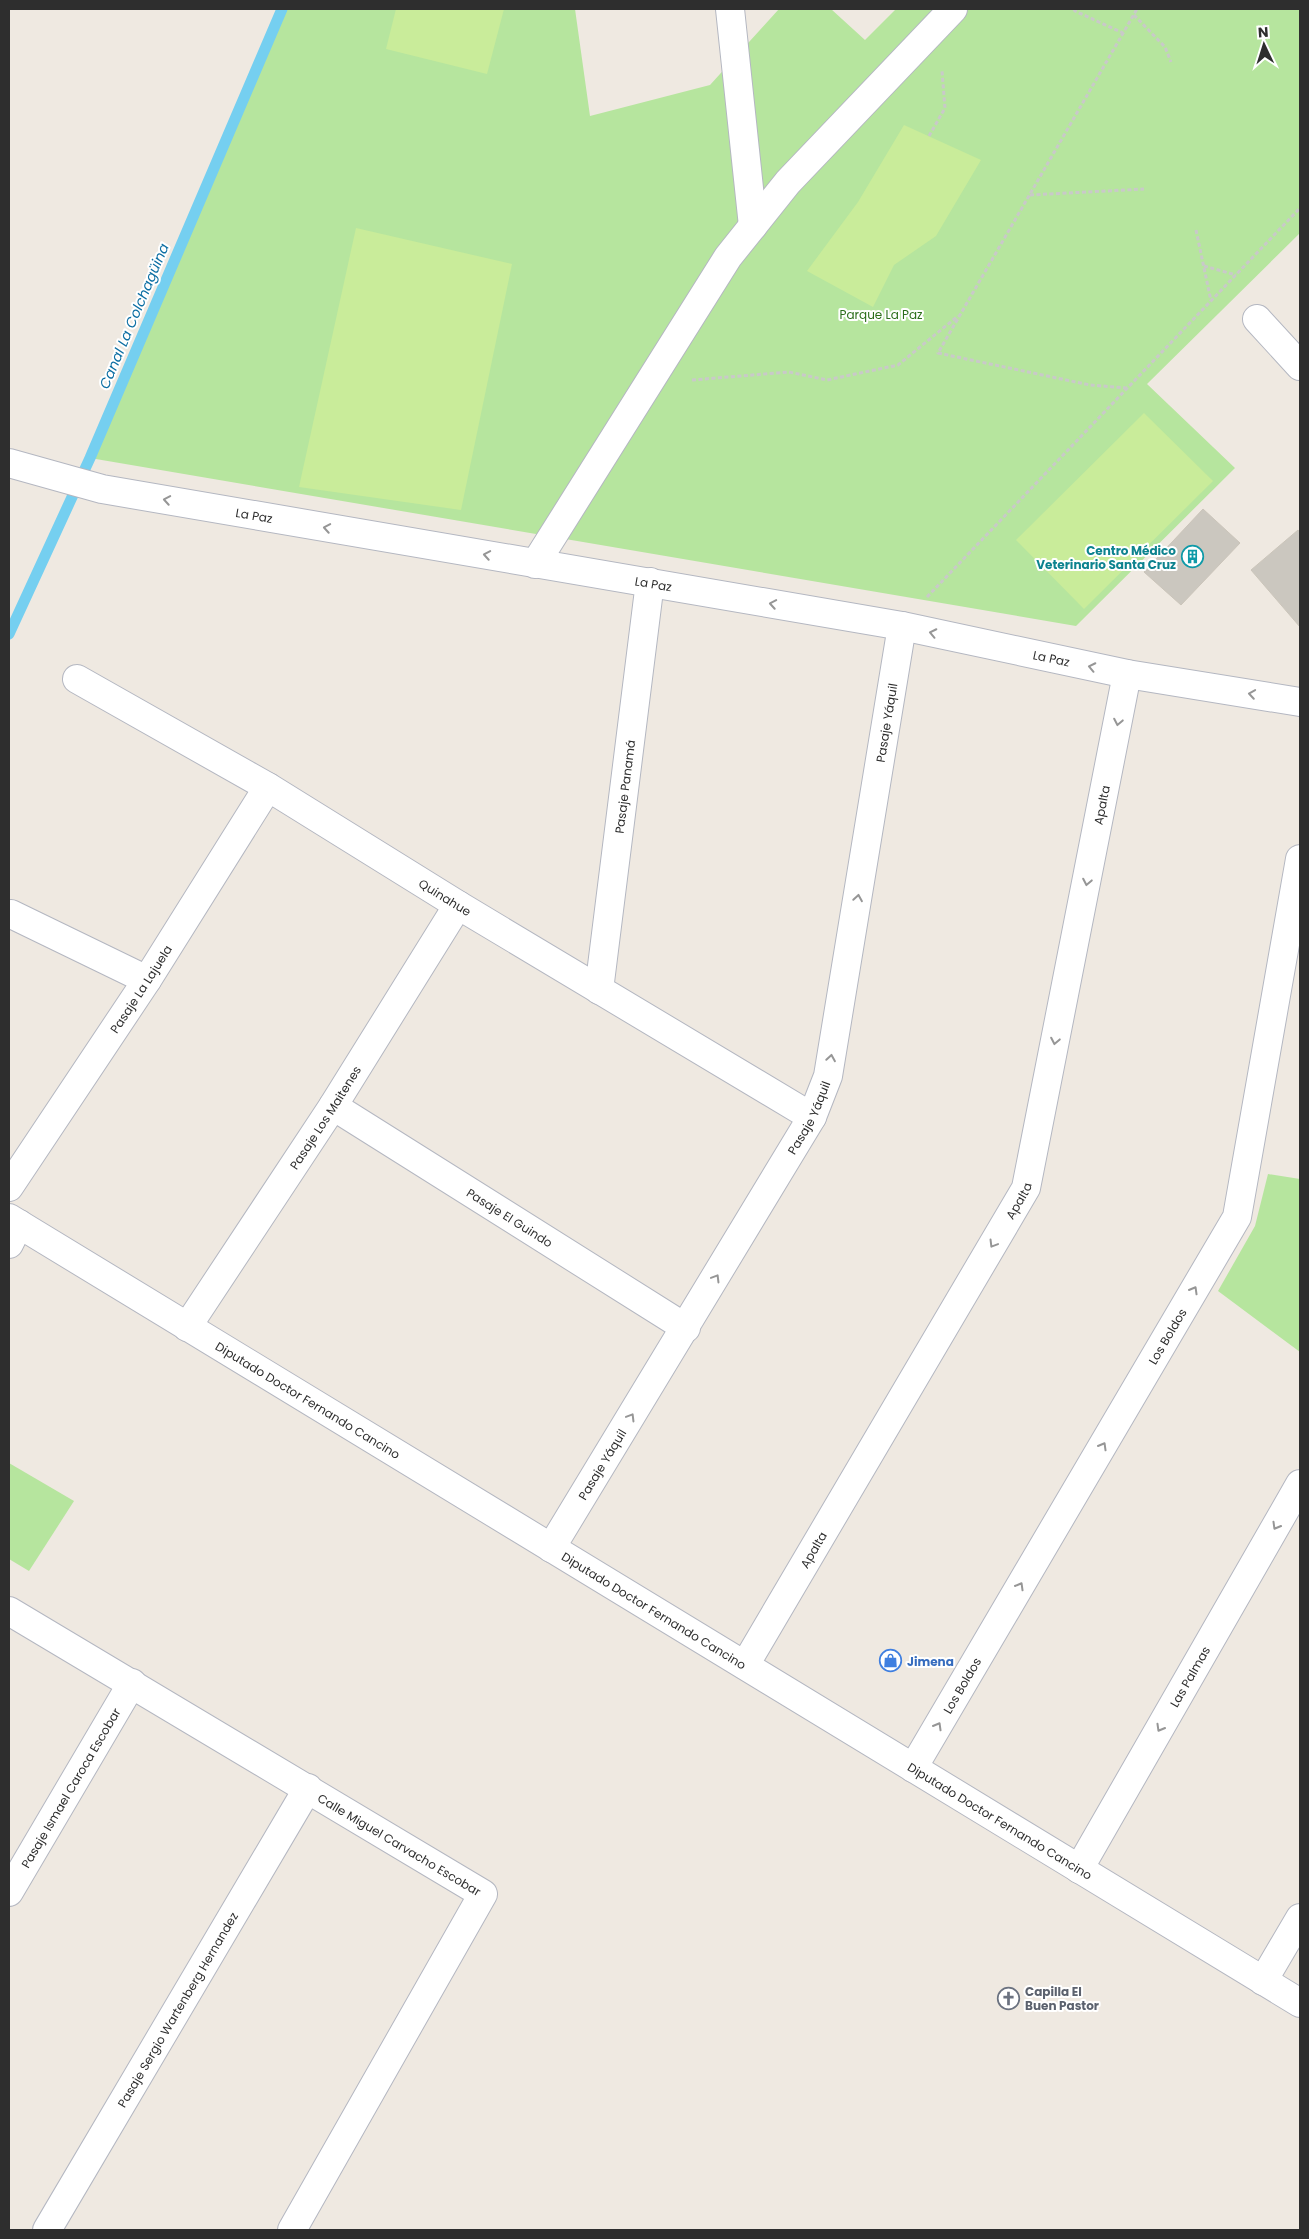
<svg xmlns="http://www.w3.org/2000/svg" width="1309" height="2239" viewBox="0 0 1309 2239" font-family="Poppins,sans-serif">
  <style>
    .green { fill: #b6e59e }
    .pitch { fill: #c9ec9a }
    .lines { fill: none; stroke-linecap: round; stroke-linejoin: round }
    .stream { stroke: #75cff0; stroke-width: 11 }
    .building { fill: #cbc7bf; stroke: #cbc5ba }
    .minor-casing { stroke: #b4b7c1; stroke-width: 30 }
    .tertiary-casing { stroke: #b4b7c1; stroke-width: 30 }
    .path { stroke: #c9c9c9; stroke-width: 3; stroke-dasharray: 4 2.5; stroke-linecap: butt }
    .minor { stroke: #fff; stroke-width: 28 }
    .tertiary { stroke: #fff; stroke-width: 28 }
    .oneway { stroke: #969696 }
    .labels { text-anchor: middle; dominant-baseline: central; stroke-width: 4; stroke-linejoin: round; paint-order: stroke }
    .park-label { font-size: 12px; fill: #2c6e1b; stroke: #fff }
    .street-label { font-size: 12px; fill: #2e2e2e; stroke: #fff }
    .culture-label { font-size: 12px; font-weight: bold; fill: #0d838f; stroke: #fff; text-anchor: end }
    .shop-label { font-size: 12px; font-weight: bold; fill: #366cbe; stroke: #fff; text-anchor: start }
    .worship-label { font-size: 12px; font-weight: bold; fill: #5b616d; stroke: #fff; text-anchor: start }
    .water-label { font-size: 14px; font-style: italic; fill: #0d6fa3; stroke: #fff }
  </style>
  <rect width="100%" height="100%" fill="#efe9e1"/>
  <g class="green">
    <path d="M282 9H575L590 116 710 85 779 9H831L865 40 896 9H1300V233L1147 384 1235 468 1076 626 90 458Z"/>
    <path d="M1268 1174 1300 1179V1352L1218 1291 1255 1226Z"/>
    <path d="M9 1463 74 1501 29 1571 9 1559Z"/>
  </g>
  <g class="pitch">
    <path d="M396 9H504L487 74 386 49Z"/>
    <path d="M904 125 981 160 936 236 894 265 873 307 807 271 858 202Z"/>
    <path d="M356 228 512 264 461 510 299 487Z"/>
    <path d="M1144 413 1213 481 1084 609 1016 540Z"/>
  </g>
  <g class="lines">
    <path class="stream" d="M9 634 90 458 282 9"/>
  </g>
  <g class="building">
    <path d="M1203 509 1240 543 1181 605 1144 572Z"/>
    <path d="M1298 530 1300 533V627L1251 570Z"/>
  </g>
  <g class="lines">
    <defs>
      <g id="minor">
        <path d="M730 9 753 226"/>
        <path d="M1257 319 1300 366"/>
        <path d="M535 564 728 257 788 182 953 9"/>
        <path id="s1" d="M77 679 268 787 458 905 812 1117"/>
        <path d="M11 914 147 980"/>
        <path id="s2" d="M599 990 650 582"/>
        <path id="s3" d="M333 1106 686 1328"/>
        <path id="s4" d="M9 1187 147 980 268 787"/>
        <path d="M9 1244 19 1224"/>
        <path id="s5" d="M187 1327 333 1106 458 905"/>
        <path id="s6" d="M551 1548 812 1117 828 1076 902 626"/>
        <path id="s7" d="M9 1611 483 1894 292 2230"/>
        <path id="s8" d="M745 1665 1026 1188 1127 674"/>
        <path id="s9" d="M913 1768 1237 1217 1300 859"/>
        <path id="s10" d="M1079 1869 1300 1484"/>
        <path id="s11" d="M9 1892 132 1683"/>
        <path d="M1263 1981 1300 1918"/>
        <path id="s12" d="M47 2230 308 1788"/>
      </g>
      <g id="tertiary">
        <path id="s13" d="M9 463 102 489 902 626 1127 674 1300 702"/>
        <path id="s14" d="M9 1218 1300 2003"/>
      </g>
    </defs>
    <use href="#minor" class="minor-casing"/>
    <use href="#tertiary" class="tertiary-casing"/>
    <g class="path">
      <path d="M1074 9 1075 11 1123 33"/>
      <path d="M1134 15 1165 47 1171 62"/>
      <path d="M929 136 945 108 942 71"/>
      <path d="M1030 195 1144 189"/>
      <path d="M1196 230 1211 301"/>
      <path d="M1204 266 1236 275"/>
      <path d="M692 380 789 372 827 380 898 365 958 316"/>
      <path d="M1127 388 1090 385 938 353 1137 9"/>
      <path d="M927 597 1300 208"/>
    </g>
    <use href="#minor" class="minor"/>
    <use href="#tertiary" class="tertiary"/>
  </g>
  <defs><path id="oneway-chevron" d="M-2-3.5L2.5 0L-2 3.5" fill="none" stroke-width="1.6" stroke-linecap="round" stroke-linejoin="round" transform="scale(1.25)"/></defs>
  <g class="oneway">
    <use href="#oneway-chevron" transform="translate(167 500) rotate(-170)"/>
    <use href="#oneway-chevron" transform="translate(327 528) rotate(-170)"/>
    <use href="#oneway-chevron" transform="translate(487 555) rotate(-170)"/>
    <use href="#oneway-chevron" transform="translate(773 604) rotate(-170)"/>
    <use href="#oneway-chevron" transform="translate(933 633) rotate(-168)"/>
    <use href="#oneway-chevron" transform="translate(1092 667) rotate(-168)"/>
    <use href="#oneway-chevron" transform="translate(1252 694) rotate(-171)"/>
    <use href="#oneway-chevron" transform="translate(1118 722) rotate(101)"/>
    <use href="#oneway-chevron" transform="translate(1087 882) rotate(101)"/>
    <use href="#oneway-chevron" transform="translate(858 898) rotate(-81)"/>
    <use href="#oneway-chevron" transform="translate(1055 1041) rotate(101)"/>
    <use href="#oneway-chevron" transform="translate(831 1058) rotate(-81)"/>
    <use href="#oneway-chevron" transform="translate(993 1244) rotate(121)"/>
    <use href="#oneway-chevron" transform="translate(716 1278) rotate(-59)"/>
    <use href="#oneway-chevron" transform="translate(1194 1290) rotate(-60)"/>
    <use href="#oneway-chevron" transform="translate(631 1417) rotate(-59)"/>
    <use href="#oneway-chevron" transform="translate(1103 1446) rotate(-60)"/>
    <use href="#oneway-chevron" transform="translate(1276 1526) rotate(120)"/>
    <use href="#oneway-chevron" transform="translate(1020 1586) rotate(-60)"/>
    <use href="#oneway-chevron" transform="translate(938 1726) rotate(-60)"/>
    <use href="#oneway-chevron" transform="translate(1160 1728) rotate(120)"/>
  </g>
  <defs>
    <symbol id="building-ring" viewBox="-11 -11 22 22"><circle r="9.5" fill="#fff" stroke="#0f9aa8" stroke-width="1.5"/><path d="M-4-6H4V6H1V3H-1V6H-4ZM-2.5-4.3h1.7v1.8h-1.7ZM.8-4.3h1.7v1.8H.8ZM-2.5-1h1.7V.8h-1.7ZM.8-1h1.7V.8H.8Z" fill="#0f9aa8"/></symbol>
    <symbol id="shop-ring" viewBox="-11 -11 22 22"><circle r="9.5" fill="#fff" stroke="#3f7fe0" stroke-width="1.5"/><path d="M-5-2.5h2.3a2.7 3.5 0 0 1 5.4 0H5L5.5 6h-11ZM-1.5-2.5h3a1.5 2.3 0 0 0-3 0Z" fill="#3f7fe0"/></symbol>
    <symbol id="church-ring" viewBox="-11 -11 22 22"><circle r="9.5" fill="#fff" stroke="#6b7280" stroke-width="1.5"/><path d="M-1.2-6h2.4v3.5h3.3v2.4h-3.3V6h-2.4V-.1h-3.3v-2.4h3.3Z" fill="#6b7280"/></symbol>
  </defs>
  <g fill-rule="evenodd">
    <use href="#building-ring" x="1180" y="544" width="25" height="25"/>
    <use href="#shop-ring" x="878" y="1648" width="25" height="25"/>
    <use href="#church-ring" x="996" y="1986" width="25" height="25"/>
  </g>
  <g class="labels">
    <g class="park-label">
      <text x="881" y="314">Parque La Paz</text>
    </g>
    <g class="street-label">
      <text stroke="none"><textPath href="#s13" startOffset="251">La Paz</textPath></text>
      <text stroke="none"><textPath href="#s13" startOffset="656">La Paz</textPath></text>
      <text stroke="none"><textPath href="#s13" startOffset="1061">La Paz</textPath></text>
      <text stroke="none"><textPath href="#s6" startOffset="906">Pasaje Yáquil</textPath></text>
      <text stroke="none"><textPath href="#s2" startOffset="205">Pasaje Panamá</textPath></text>
      <text stroke="none"><textPath href="#s8" startOffset="944">Apalta</textPath></text>
      <text stroke="none"><textPath href="#s1" startOffset="428">Quinahue</textPath></text>
      <text stroke="none"><textPath href="#s4" startOffset="238">Pasaje La Lajuela</textPath></text>
      <text stroke="none"><textPath href="#s5" startOffset="251">Pasaje Los Maitenes</textPath></text>
      <text stroke="none"><textPath href="#s6" startOffset="502">Pasaje Yáquil</textPath></text>
      <text stroke="none"><textPath href="#s8" startOffset="539">Apalta</textPath></text>
      <text stroke="none"><textPath href="#s3" startOffset="209">Pasaje El Guindo</textPath></text>
      <text stroke="none"><textPath href="#s9" startOffset="501">Los Boldos</textPath></text>
      <text stroke="none"><textPath href="#s14" startOffset="350">Diputado Doctor Fernando Cancino</textPath></text>
      <text stroke="none"><textPath href="#s6" startOffset="98">Pasaje Yáquil</textPath></text>
      <text stroke="none"><textPath href="#s8" startOffset="134">Apalta</textPath></text>
      <text stroke="none"><textPath href="#s14" startOffset="755">Diputado Doctor Fernando Cancino</textPath></text>
      <text stroke="none"><textPath href="#s10" startOffset="222">Las Palmas</textPath></text>
      <text stroke="none"><textPath href="#s9" startOffset="96">Los Boldos</textPath></text>
      <text stroke="none"><textPath href="#s11" startOffset="121">Pasaje Ismael Caroca Escobar</textPath></text>
      <text stroke="none"><textPath href="#s14" startOffset="1160">Diputado Doctor Fernando Cancino</textPath></text>
      <text stroke="none"><textPath href="#s7" startOffset="455">Calle Miguel Carvacho Escobar</textPath></text>
      <text stroke="none"><textPath href="#s12" startOffset="256">Pasaje Sergio Wartenberg Hernandez</textPath></text>
    </g>
    <g class="culture-label">
      <text x="1176" y="550">Centro Médico<tspan x="1176" dy="14">Veterinario Santa Cruz</tspan></text>
    </g>
    <g class="shop-label">
      <text x="907" y="1661">Jimena</text>
    </g>
    <g class="worship-label">
      <text x="1025" y="1991">Capilla El<tspan x="1025" dy="14">Buen Pastor</tspan></text>
    </g>
    <g class="water-label">
      <text transform="translate(134 316) rotate(-67)">Canal La Colchagüina</text>
    </g>
  </g>
  <rect width="1309" height="2239" fill="none" stroke="#2e2e2e" stroke-width="20"/>
  <g transform="translate(1264 45) rotate(356)" stroke="#ffffff" stroke-width="4" paint-order="stroke">
  <path d="M0-4L9 19L0 12L-9 19Z" fill="#2e2e2e"/>
  <text y="-8" font-size="14" font-weight="bold" text-anchor="middle" fill="#2e2e2e">N</text>
  </g>
</svg>
